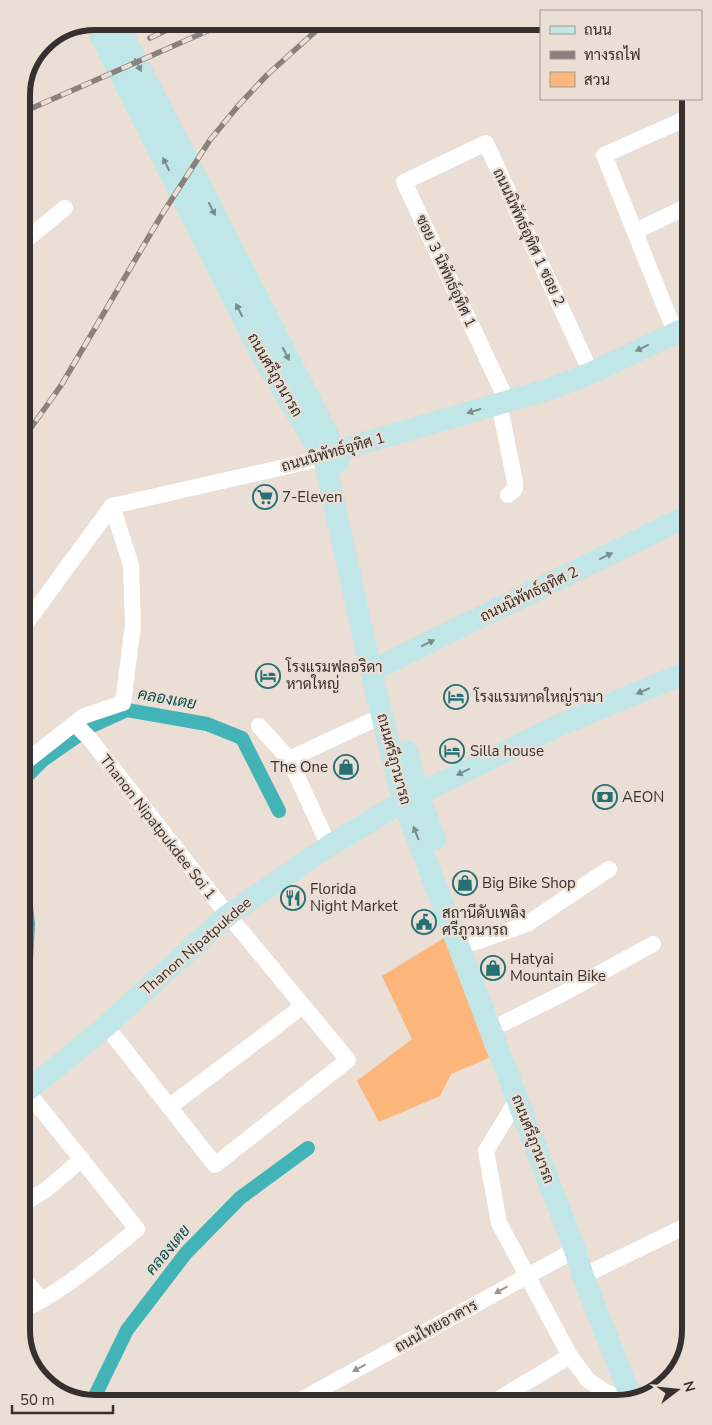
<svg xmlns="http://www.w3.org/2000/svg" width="712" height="1425" viewBox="0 0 712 1425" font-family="'Nunito Sans',Sarabun,sans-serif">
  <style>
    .green { fill: #fcb67b }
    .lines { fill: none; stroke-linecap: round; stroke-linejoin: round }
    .canal { stroke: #42b3b7; stroke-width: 14 }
    .street { stroke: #fff; stroke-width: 16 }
    .secondary { stroke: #c0e6e7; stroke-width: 22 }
    .rail-casing { stroke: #8a817c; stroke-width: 5.5 }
    .rail { stroke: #eaded5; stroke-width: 4; stroke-dasharray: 11; stroke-linecap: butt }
    .oneway { fill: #7b8c8a }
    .oneway2 { fill: #9a9896 }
    .labels { text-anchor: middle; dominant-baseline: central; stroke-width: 4.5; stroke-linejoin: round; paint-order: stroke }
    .street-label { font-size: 15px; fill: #36312e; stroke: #eaded5 }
    .poi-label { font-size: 15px; fill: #36312e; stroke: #eaded5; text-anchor: start }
    .water-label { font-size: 16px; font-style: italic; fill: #094d50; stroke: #eaded5 }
    .rim { fill: none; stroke: #36312e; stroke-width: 6 }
  </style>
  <rect width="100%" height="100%" fill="#eaded5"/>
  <path class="green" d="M444 938 489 1058 451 1074 440 1096 379 1122 357 1081 412 1039 382 976Z"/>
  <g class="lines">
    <g class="canal">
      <path d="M24 779 43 760 92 726 127 710 207 724 242 738 279 811"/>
      <path d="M25 897 28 924 25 980"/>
      <path d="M91 1404 127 1330 186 1253 240 1198 308 1148"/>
    </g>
    <g class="street">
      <path d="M636 231 686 207"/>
      <path d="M22 243 65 208"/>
      <path d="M675 332 604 155 685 119"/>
      <path d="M507 401 404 182 486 143 591 373"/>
      <path d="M499 403 515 482V489L508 495"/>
      <path d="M24 626 112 506 324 458"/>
      <path d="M75 724 89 738 228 915 348 1060 215 1165 106 1026"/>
      <path d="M259 726 289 759 329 846"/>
      <path d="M289 759 382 716"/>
      <path d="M24 763 84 716 123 703 133 625 131 565 112 506"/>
      <path d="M473 943 527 924 609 869"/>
      <path d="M504 1023 562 994 653 944"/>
      <path d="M26 1090 137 1229C102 1258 67 1288 27 1308"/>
      <path d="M518 1098 486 1151 499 1223 570 1356 588 1380 605 1392 617 1396 631 1397"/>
      <path d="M169 1107 303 1006"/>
      <path d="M26 1202 47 1189 82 1159"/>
      <path d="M583 1276 690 1224"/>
      <path d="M26 1281 41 1300"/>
      <path d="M497 1400 570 1356"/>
      <path d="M297 1402 575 1250"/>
    </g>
    <g class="secondary">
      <path d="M116 21 336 451 338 462"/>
      <path d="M94 22 259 350 324 458 371 671 403 801 575 1250 583 1276 631 1398"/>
      <path d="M324 458 336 451 550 389 591 373 686 328"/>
      <path d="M371 671 687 516"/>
      <path d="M407 751 418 794 435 839"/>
      <path d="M26 1091 58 1066 106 1026 228 915 329 846 402 802 562 724 688 672"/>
    </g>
    <defs>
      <g id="rail">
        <path d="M150 38 186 21"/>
        <path d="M21 113 230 21"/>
        <path d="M23 439 62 384 161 216 210 140 238 106 267 75 327 21"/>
      </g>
    </defs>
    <use href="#rail" class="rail-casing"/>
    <use href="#rail" class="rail"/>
  </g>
  <defs><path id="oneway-solid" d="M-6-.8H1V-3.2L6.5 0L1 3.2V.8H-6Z" transform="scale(1.25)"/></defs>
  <g class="oneway">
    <use href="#oneway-solid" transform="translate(138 65) rotate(63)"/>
    <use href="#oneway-solid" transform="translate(166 164) rotate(-116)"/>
    <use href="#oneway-solid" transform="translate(212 209) rotate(63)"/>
    <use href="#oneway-solid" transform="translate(239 310) rotate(-116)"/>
    <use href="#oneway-solid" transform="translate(642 348) rotate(154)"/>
    <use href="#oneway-solid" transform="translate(286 354) rotate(63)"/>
    <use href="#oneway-solid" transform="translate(474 411) rotate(163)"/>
    <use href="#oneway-solid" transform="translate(606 556) rotate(-26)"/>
    <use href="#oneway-solid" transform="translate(428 643) rotate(-26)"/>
    <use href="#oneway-solid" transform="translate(643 691) rotate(157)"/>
    <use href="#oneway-solid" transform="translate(463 772) rotate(154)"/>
    <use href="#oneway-solid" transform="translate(416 833) rotate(-111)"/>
  </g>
  <g class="oneway2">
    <use href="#oneway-solid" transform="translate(501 1290) rotate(151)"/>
    <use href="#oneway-solid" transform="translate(359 1368) rotate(151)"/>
  </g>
  <defs>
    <symbol id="supermarket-ring" viewBox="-11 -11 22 22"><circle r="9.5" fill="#eaded5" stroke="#267174" stroke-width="1.5"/><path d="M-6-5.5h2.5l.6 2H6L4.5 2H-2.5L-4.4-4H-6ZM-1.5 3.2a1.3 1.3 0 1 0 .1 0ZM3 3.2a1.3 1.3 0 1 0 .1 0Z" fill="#267174"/></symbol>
    <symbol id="hotel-ring" viewBox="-11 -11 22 22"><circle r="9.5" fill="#eaded5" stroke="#267174" stroke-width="1.5"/><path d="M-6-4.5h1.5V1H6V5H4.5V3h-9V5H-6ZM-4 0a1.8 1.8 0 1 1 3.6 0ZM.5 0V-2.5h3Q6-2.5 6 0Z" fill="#267174"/></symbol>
    <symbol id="shop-ring" viewBox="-11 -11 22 22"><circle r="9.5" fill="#eaded5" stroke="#267174" stroke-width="1.5"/><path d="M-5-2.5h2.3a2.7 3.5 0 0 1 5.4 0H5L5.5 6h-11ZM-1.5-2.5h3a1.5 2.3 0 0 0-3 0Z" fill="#267174"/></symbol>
    <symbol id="bank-ring" viewBox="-11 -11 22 22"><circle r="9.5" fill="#eaded5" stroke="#267174" stroke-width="1.5"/><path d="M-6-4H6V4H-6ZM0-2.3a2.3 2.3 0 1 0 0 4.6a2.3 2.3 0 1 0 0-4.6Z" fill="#267174"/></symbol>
    <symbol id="restaurant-ring" viewBox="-11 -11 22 22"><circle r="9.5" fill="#eaded5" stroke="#267174" stroke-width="1.5"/><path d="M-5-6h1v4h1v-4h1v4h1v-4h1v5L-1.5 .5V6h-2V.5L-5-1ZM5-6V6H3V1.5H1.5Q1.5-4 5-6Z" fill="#267174"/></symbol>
    <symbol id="civic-ring" viewBox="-11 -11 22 22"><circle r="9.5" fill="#eaded5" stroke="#267174" stroke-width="1.5"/><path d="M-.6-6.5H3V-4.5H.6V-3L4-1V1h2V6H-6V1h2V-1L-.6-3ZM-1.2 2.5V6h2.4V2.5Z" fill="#267174"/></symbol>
  </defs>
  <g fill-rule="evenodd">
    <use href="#supermarket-ring" x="251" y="483" width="28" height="28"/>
    <use href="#hotel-ring" x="254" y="662" width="28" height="28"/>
    <use href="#hotel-ring" x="442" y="683" width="28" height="28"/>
    <use href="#hotel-ring" x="438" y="737" width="28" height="28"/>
    <use href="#shop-ring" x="332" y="753" width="28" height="28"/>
    <use href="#bank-ring" x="591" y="783" width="28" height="28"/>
    <use href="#shop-ring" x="451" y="869" width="28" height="28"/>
    <use href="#restaurant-ring" x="279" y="884" width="28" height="28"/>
    <use href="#civic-ring" x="410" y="908" width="28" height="28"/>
    <use href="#shop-ring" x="479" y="954" width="28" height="28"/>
  </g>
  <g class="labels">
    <g class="street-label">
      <text transform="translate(529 237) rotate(65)">ถนนนิพัทธ์อุทิศ 1 ซอย 2</text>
      <text transform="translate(446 271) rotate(65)">ซอย 3 นิพัทธ์อุทิศ 1</text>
      <text transform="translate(275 375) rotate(60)">ถนนศรีภูวนารถ</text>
      <text transform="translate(333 452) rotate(-16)">ถนนนิพัทธ์อุทิศ 1</text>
      <text transform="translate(529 594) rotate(-26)">ถนนนิพัทธ์อุทิศ 2</text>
      <text transform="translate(394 759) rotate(75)">ถนนศรีภูวนารถ</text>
      <text transform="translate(158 827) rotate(52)">Thanon Nipatpukdee Soi 1</text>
      <text transform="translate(196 946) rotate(-41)">Thanon Nipatpukdee</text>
      <text transform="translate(533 1139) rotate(69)">ถนนศรีภูวนารถ</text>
      <text transform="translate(436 1326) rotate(-29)">ถนนไทยอาคาร</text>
    </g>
    <g class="poi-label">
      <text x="282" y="497">7-Eleven</text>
      <text x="286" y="667">โรงแรมฟลอริดา<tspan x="286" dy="17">หาดใหญ่</tspan></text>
      <text x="474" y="697">โรงแรมหาดใหญ่รามา</text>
      <text x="470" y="751">Silla house</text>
      <text x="328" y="767" text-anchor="end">The One</text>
      <text x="622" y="797">AEON</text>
      <text x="482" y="883">Big Bike Shop</text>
      <text x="310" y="889">Florida<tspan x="310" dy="17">Night Market</tspan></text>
      <text x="442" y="913">สถานีดับเพลิง<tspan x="442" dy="17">ศรีภูวนารถ</tspan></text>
      <text x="510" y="959">Hatyai<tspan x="510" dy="17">Mountain Bike</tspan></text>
    </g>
    <g class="water-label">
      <text transform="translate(167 699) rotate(10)">คลองเตย</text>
      <text transform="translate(168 1250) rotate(-50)">คลองเตย</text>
    </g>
  </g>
  <path d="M0 0H712V1425H0ZM95 30H617A65 65 0 0 1 682 95V1330A65 65 0 0 1 617 1395H95A65 65 0 0 1 30 1330V95A65 65 0 0 1 95 30Z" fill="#eaded5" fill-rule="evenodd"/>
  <path class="rim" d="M95 30H617A65 65 0 0 1 682 95V1330A65 65 0 0 1 617 1395H95A65 65 0 0 1 30 1330V95A65 65 0 0 1 95 30Z"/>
  <rect x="540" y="10" width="162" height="90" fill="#eaded5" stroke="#a29992"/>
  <rect x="550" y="26" width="25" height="8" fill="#c0e6e7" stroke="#a29992"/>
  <text x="584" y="35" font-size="15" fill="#36312e">ถนน</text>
  <rect x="550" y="51" width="25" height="8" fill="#8a817c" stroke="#a29992"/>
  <text x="584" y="60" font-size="15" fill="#36312e">ทางรถไฟ</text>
  <rect x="550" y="72" width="25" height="15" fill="#fcb67b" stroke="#a29992"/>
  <text x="584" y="85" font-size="15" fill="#36312e">สวน</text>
  <g transform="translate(677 1390) rotate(74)" stroke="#eaded5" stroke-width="4" paint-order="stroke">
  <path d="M0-4L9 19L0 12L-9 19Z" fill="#36312e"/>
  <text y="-8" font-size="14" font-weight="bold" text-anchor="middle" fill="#36312e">N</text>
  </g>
  <path d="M12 1405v8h101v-8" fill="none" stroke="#36312e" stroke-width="2.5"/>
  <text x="20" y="1405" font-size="15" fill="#36312e" stroke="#eaded5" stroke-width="4" paint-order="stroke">50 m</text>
</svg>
